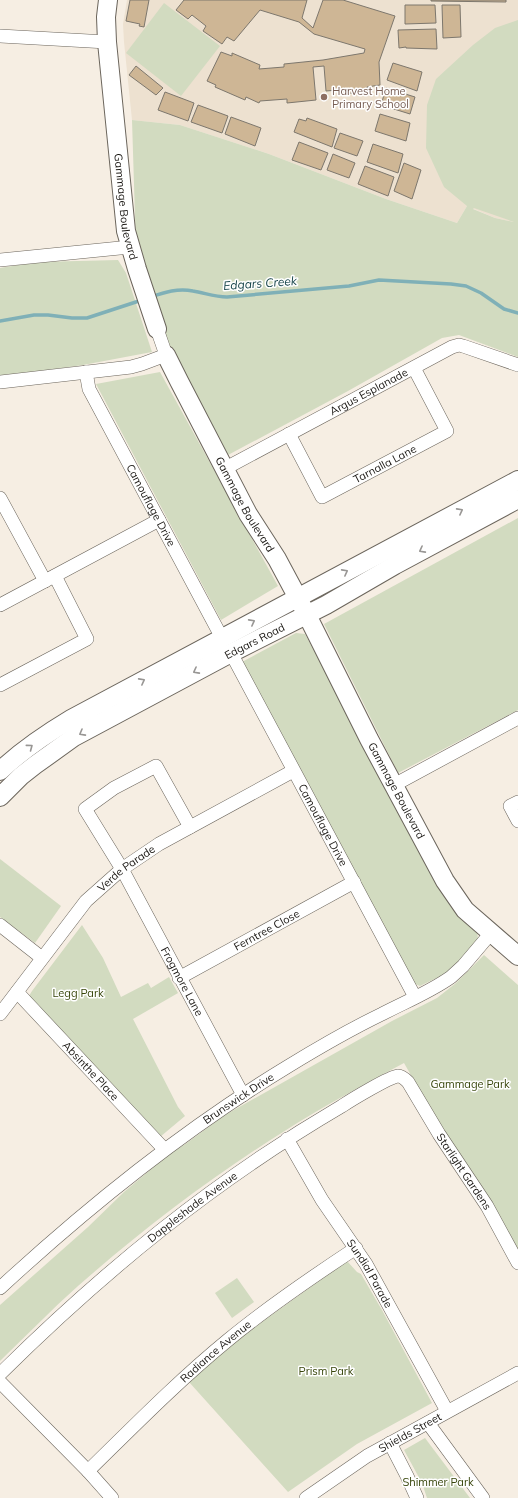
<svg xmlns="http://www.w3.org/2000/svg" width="518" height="1498" viewBox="0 0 518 1498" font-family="Mulish,sans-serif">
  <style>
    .built { fill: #ede1d0 }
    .green { fill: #d2dbc0; fill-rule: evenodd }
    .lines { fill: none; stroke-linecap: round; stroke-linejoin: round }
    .stream { stroke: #7fb0b7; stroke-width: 3.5 }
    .building { fill: #ceb695; stroke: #7d776d }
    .street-casing { stroke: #6b655c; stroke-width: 14 }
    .secondary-casing { stroke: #6b655c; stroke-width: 20 }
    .street { stroke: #fff; stroke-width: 13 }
    .secondary { stroke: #fff; stroke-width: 18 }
    .oneway { stroke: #989694 }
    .education-dot { fill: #8d6e63; stroke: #fff; stroke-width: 1.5 }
    .labels { text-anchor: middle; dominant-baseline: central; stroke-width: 3; stroke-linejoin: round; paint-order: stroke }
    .education-label { font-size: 11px; fill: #785e54; stroke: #fff; text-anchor: start }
    .street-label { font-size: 11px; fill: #191612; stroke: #fff }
    .park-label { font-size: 11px; fill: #37450a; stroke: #fff }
    .water-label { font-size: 12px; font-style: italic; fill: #18454a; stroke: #fff }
  </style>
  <rect width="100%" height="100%" fill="#f6eee3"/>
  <path class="built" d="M127 0H518V223L495 218 467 206 457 223 386 199 269 154 180 125 132 120 124 42 123 24Z"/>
  <g class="green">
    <path d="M164 3 220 46 181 96 126 53Z"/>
    <path d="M518 20V357L459 335 442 338 348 391 228 455 169 344 136 249 132 120 180 125 269 154 386 199 457 223 467 206 444 187 426 148 427 105 436 79 473 45 495 28ZM473 209 474 208 514 222 495 218Z"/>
    <path d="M118 260 126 273 152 352 83 365 0 377V268L36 262Z"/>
    <path d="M160 372 278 586 221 620 96 384Z"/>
    <path d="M518 518V710L398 773 324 624Z"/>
    <path d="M296 633 305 634 382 777 477 930 478 940 447 973 422 985 420 986 413 983 242 662Z"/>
    <path d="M0 859 61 906 35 943 0 917Z"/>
    <path d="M82 925 103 958 121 997 148 983 151 988 169 977 178 993 133 1019 178 1107 185 1116 160 1137 29 996 32 991Z"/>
    <path d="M484 955 518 985V1249L483 1188 440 1126 404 1063C363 1085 322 1107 283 1132 211 1177 142 1230 78 1286 51 1310 26 1336 0 1361V1305L88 1227 124 1192 169 1154 184 1145 225 1115 392 1021 437 998 456 983Z"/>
    <path d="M347 1261 357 1272 361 1274 382 1310 432 1403 357 1444 288 1492 189 1382 231 1345 266 1319Z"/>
    <path d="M237 1278 254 1302 232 1318 215 1293Z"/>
    <path d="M425 1438 470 1498H427L422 1483 404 1450Z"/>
  </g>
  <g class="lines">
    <g class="stream">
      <path d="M151 297C165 292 178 288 193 291 205 293 215 297 227 297L349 286 379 280 451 284 466 286 481 293 504 309 518 313"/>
      <path d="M0 321 34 315H48L72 318H87L142 300"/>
    </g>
  </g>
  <g class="building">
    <path d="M130 0H149L144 27 139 26 140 24 126 21Z"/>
    <path d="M184 0H307L302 18 313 28 323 0H343L395 16 379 62 380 85 367 87V92L339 94 338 90 326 91 324 66 313 67 316 100 287 103V99L260 101 259 103 246 97 245 100 215 87 216 85 207 81 221 52 232 56V53L260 65 259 69 284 67V64L323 60 364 53 365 49 314 34 299 22 260 10 234 41 227 37 222 44 203 31 206 26 192 15 188 19 176 10Z"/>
    <path d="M431 0H506V2L431 1Z"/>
    <path d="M405 5H435L436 23 405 24Z"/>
    <path d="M442 5H460L461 37 443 38Z"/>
    <path d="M436 29 437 49 406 48V47L399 48 398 30Z"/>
    <path d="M393 63 422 72 417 91 387 80Z"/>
    <path d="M136 66 163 88 156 95 129 75Z"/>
    <path d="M386 88 415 97 410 114 381 105Z"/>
    <path d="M165 92 194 103 188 121 158 110Z"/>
    <path d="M198 105 228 116 222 133 191 122Z"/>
    <path d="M380 114 410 123 406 141 375 131Z"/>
    <path d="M231 117 261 128 255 146 225 134Z"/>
    <path d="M307 118 337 129 332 147 294 132 299 119 306 121Z"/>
    <path d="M340 133 363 141 357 156 334 148Z"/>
    <path d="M299 142 328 153 321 170 292 160Z"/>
    <path d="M373 144 403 154 398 173 367 162Z"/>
    <path d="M333 154 355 163 349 178 327 170Z"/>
    <path d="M404 163 421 170 412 199 394 191Z"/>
    <path d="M365 166 394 177 388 196 358 184Z"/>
  </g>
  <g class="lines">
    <defs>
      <g id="street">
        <path d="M0 36 107 42"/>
        <path d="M0 260 130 247"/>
        <path id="s1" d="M86 372 89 389 222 638"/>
        <path d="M0 382 131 367 142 364 166 355 157 329"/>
        <path id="s2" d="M289 434 322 497 447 431 414 368"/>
        <path id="s3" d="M224 469 452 347 459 345 463 346 518 365"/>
        <path d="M0 498 45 581"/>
        <path d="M0 605 159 520"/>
        <path id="s4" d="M231 653 415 997"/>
        <path d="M0 685 87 639 55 576"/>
        <path d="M394 785 518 718"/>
        <path d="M518 802 510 806 518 821"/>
        <path id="s5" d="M190 827 156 766 114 788 85 809 122 869 243 1095"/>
        <path d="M0 925 42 958"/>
        <path id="s6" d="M179 978 354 882"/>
        <path id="s7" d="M17 992 164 1149"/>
        <path id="s8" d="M0 1014 86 901 122 869 159 844 293 771"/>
        <path id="s9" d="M287 1139 322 1200 366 1264 447 1411"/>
        <path id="s10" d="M0 1288C89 1206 183 1130 287 1067 318 1048 349 1030 382 1014 405 1002 430 992 451 977L463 966 491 933"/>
        <path id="s11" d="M0 1374C105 1270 214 1181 342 1106 351 1100 389 1077 398 1076 402 1076 405 1079 408 1082L439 1134 487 1206 518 1263"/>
        <path d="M0 1382 88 1471 112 1498"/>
        <path d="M428 1423 483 1498"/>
        <path d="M390 1443 407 1476 417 1498"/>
        <path id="s12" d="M88 1471C133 1427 178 1381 228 1340 268 1307 312 1277 356 1248"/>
        <path id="s13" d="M306 1498 367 1456 518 1373"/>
      </g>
      <g id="secondary">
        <path id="s14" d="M108 0 106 17 107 42 126 231 137 269 157 329"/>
        <path id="s15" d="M166 355 179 381 248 514 277 559 307 615 369 739 445 881 465 910 518 956"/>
        <path d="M0 771C21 751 46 734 71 719L518 480"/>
        <path id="s16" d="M0 797 21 776 35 765 74 737 231 653 326 605 395 565 518 499"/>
      </g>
    </defs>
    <use href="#street" class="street-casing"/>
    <use href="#secondary" class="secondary-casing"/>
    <use href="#street" class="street"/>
    <use href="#secondary" class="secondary"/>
  </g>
  <defs><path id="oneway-chevron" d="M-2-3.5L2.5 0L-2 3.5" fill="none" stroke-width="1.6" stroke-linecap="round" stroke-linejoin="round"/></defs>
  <g class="oneway">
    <use href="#oneway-chevron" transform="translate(460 511) rotate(-28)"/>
    <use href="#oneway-chevron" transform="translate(422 550) rotate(152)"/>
    <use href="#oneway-chevron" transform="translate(345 572) rotate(-28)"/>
    <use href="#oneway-chevron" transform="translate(252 622) rotate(-28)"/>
    <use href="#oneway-chevron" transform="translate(196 671) rotate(152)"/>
    <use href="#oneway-chevron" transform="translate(142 681) rotate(-28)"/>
    <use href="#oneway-chevron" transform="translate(82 733) rotate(151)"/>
    <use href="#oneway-chevron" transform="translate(30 747) rotate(-37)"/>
  </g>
  <circle class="education-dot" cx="324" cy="97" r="4"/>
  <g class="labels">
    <g class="education-label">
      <text x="332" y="91">Harvest Home<tspan x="332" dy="13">Primary School</tspan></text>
    </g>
    <g class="street-label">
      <text stroke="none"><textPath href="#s14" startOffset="208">Gammage Boulevard</textPath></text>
      <text stroke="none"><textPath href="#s3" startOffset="164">Argus Esplanade</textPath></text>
      <text stroke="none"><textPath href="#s2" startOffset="142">Tarnalla Lane</textPath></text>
      <text stroke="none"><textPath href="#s1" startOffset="149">Camouflage Drive</textPath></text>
      <text stroke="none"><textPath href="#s15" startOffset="169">Gammage Boulevard</textPath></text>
      <text stroke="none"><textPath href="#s16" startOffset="300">Edgars Road</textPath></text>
      <text stroke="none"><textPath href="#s15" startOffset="493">Gammage Boulevard</textPath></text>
      <text stroke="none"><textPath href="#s4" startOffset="195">Camouflage Drive</textPath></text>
      <text stroke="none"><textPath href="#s8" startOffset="194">Verde Parade</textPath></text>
      <text stroke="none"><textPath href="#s6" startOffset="100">Ferntree Close</textPath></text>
      <text stroke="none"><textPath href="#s5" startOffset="351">Frogmore Lane</textPath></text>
      <text stroke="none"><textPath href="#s7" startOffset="108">Absinthe Place</textPath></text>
      <text stroke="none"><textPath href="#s10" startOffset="305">Brunswick Drive</textPath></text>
      <text stroke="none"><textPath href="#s11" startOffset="617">Starlight Gardens</textPath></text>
      <text stroke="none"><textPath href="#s11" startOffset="255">Dappleshade Avenue</textPath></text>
      <text stroke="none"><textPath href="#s9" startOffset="158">Sundial Parade</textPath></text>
      <text stroke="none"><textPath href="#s12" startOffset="175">Radiance Avenue</textPath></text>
      <text stroke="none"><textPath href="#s13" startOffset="123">Shields Street</textPath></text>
    </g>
    <g class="park-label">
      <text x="78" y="993">Legg Park</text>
      <text x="470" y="1084">Gammage Park</text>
      <text x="326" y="1371">Prism Park</text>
      <text x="438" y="1482">Shimmer Park</text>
    </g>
    <g class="water-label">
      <text transform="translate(260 283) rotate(-4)">Edgars Creek</text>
    </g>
  </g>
</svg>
